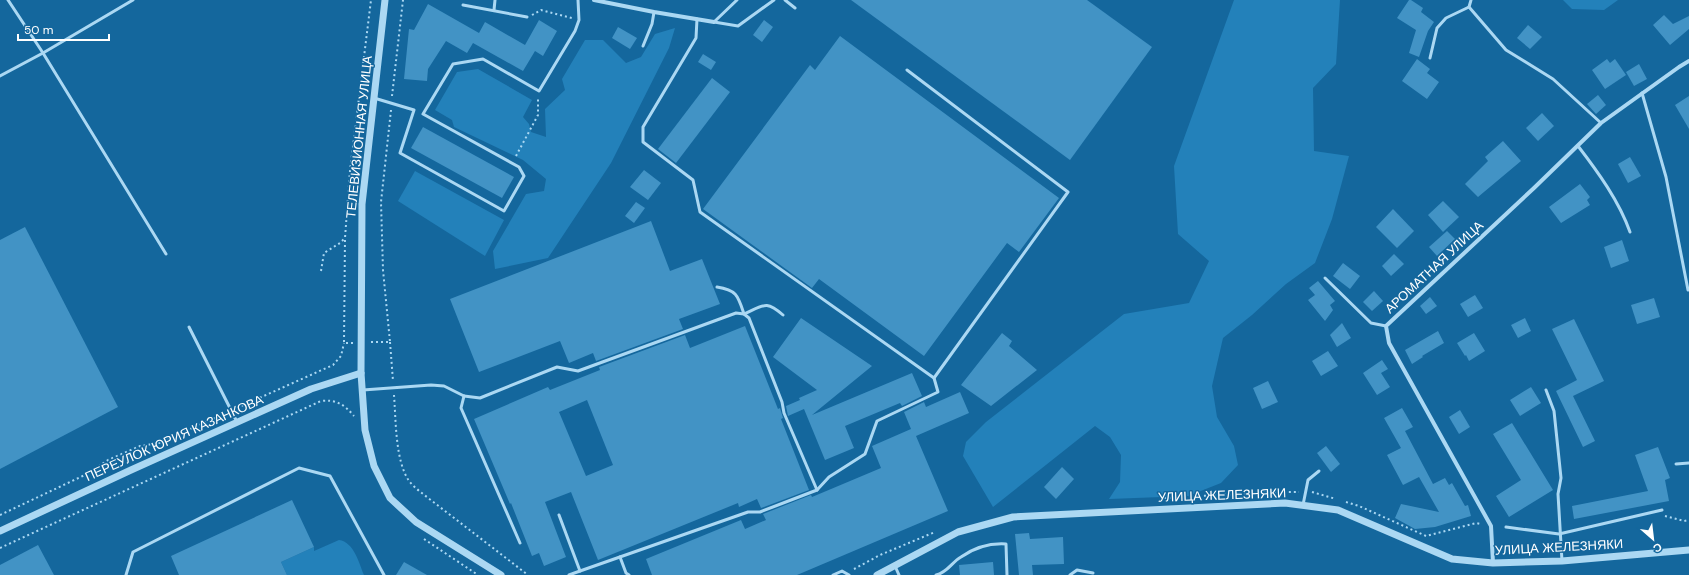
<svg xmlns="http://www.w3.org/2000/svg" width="1689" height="575" viewBox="0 0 1689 575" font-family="'DM Sans',sans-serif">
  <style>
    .green { fill: #2381ba }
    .building { fill: #4293c5; fill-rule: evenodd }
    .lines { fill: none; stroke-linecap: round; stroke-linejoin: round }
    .path { stroke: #abd8f3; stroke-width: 2; stroke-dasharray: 2 3; stroke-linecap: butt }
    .service { stroke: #abd8f3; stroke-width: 3 }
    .minor { stroke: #abd8f3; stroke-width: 4 }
    .tertiary { stroke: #abd8f3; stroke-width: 7 }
    .labels { text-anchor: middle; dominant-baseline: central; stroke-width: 3; stroke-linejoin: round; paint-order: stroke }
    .street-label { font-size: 13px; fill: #fff; stroke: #14679d }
  </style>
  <rect width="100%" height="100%" fill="#14679d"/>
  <g class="green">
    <path d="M1234 0H1340L1336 64 1313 88 1314 151 1349 156 1332 219 1315 263 1286 284 1252 315 1223 338 1212 386 1217 417 1234 446 1238 465 1221 483 1188 496 1109 499 1120 482 1121 455 1110 437 1095 426 993 507 963 456 966 442 986 422 1124 314 1189 303 1209 261 1178 234 1174 166Z"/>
    <path d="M1563 0H1618L1604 10 1572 9Z"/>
    <path d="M675 28 669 48 611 163 548 258 495 269 493 251 526 194 544 191 546 179 523 160 454 127 452 120 435 110 457 72 478 69 532 100 523 117 529 124 531 132 546 137 545 109 565 90 562 79 585 40H603L626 63 641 57 655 34Z"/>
    <path d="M415 171 504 220 485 256 398 201Z"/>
    <path d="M339 540C354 542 359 563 364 575H287L281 562 314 547V551Z"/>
  </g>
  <g class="building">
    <path d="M851 0H1087L1152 47 1070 160Z"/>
    <path d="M1409 0H1411L1423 8 1421 12 1434 22 1428 31 1419 57 1409 53 1416 30 1397 18Z"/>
    <path d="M428 4 479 33 485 22 525 45 539 20 557 31 543 56 535 51 523 71 473 43 467 53 446 41 428 69 427 81 404 79 409 29 414 30Z"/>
    <path d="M1664 15 1673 24 1689 16V29L1670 45 1653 25Z"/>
    <path d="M764 20 773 27 762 42 753 35Z"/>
    <path d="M1528 25 1542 37 1530 49 1517 38Z"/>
    <path d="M618 27 637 38 630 49 612 38Z"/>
    <path d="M840 36 1059 198 1019 252 1007 243 924 356 819 279 812 288 703 209 810 65 815 70Z"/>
    <path d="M703 54 716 62 711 70 698 62Z"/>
    <path d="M1417 59 1430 69 1427 73 1439 82 1427 99 1402 81Z"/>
    <path d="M1607 59 1610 63 1615 59 1626 75 1605 89 1592 70Z"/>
    <path d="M1639 64 1647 79 1634 86 1626 72Z"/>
    <path d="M712 78 730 92 676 163 658 149Z"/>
    <path d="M1598 95 1606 105 1596 114 1587 104Z"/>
    <path d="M1689 96V129L1675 105Z"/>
    <path d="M1542 113 1554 126 1538 141 1526 128Z"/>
    <path d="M423 127 514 177 502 198 411 148Z"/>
    <path d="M1503 141 1521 161 1478 197 1465 184 1488 161 1485 157Z"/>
    <path d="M1630 157 1641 176 1628 183 1618 164Z"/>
    <path d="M644 170 661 183 648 200 630 187Z"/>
    <path d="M1580 184 1590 197 1587 200 1590 205 1561 223 1549 207Z"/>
    <path d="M1443 201 1459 217 1443 232 1428 215Z"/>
    <path d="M636 202 645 208 634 223 625 216Z"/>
    <path d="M1393 209 1414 231 1397 248 1376 227Z"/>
    <path d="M651 221 670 271 702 259 720 304 679 319 683 329 596 361 593 353 569 363 560 341 479 372 450 299Z"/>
    <path d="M25 227 118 407 0 469V240Z"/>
    <path d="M1447 231 1455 239 1437 256 1429 247Z"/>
    <path d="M1622 240 1629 261 1611 268 1604 247Z"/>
    <path d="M1394 254 1404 264 1391 276 1382 266Z"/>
    <path d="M1343 263 1360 276 1350 289 1333 276Z"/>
    <path d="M1318 281 1335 301 1330 305 1333 310 1325 321 1308 300 1315 295 1309 288Z"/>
    <path d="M1374 291 1383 301 1372 311 1363 302Z"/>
    <path d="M1475 295 1483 308 1468 317 1460 304Z"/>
    <path d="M1430 297 1437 306 1426 314 1420 306Z"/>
    <path d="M1654 298 1660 317 1637 324 1631 305Z"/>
    <path d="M801 318 872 366 812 415 912 373 922 396 902 406 900 403 845 426 854 448 825 460 804 409 788 416 786 406 800 400 799 398 817 390 773 357Z"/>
    <path d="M1525 318 1531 331 1518 338 1511 325Z"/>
    <path d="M1574 319 1604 381 1573 396 1595 441 1583 447 1556 391 1577 380 1552 329Z"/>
    <path d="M1342 323 1351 338 1337 347 1330 335Z"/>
    <path d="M745 326 778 409 780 408 783 418 781 419 809 490 761 508 757 499 739 507 738 503 598 560 571 492 545 502 566 557 544 566 539 553 532 556 511 503 510 504 474 419 548 387 550 390 600 370 599 367 685 335 690 348ZM587 400 613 465 586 476 559 412Z"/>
    <path d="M1438 331 1444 343 1422 356 1423 357 1412 364 1405 350Z"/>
    <path d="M1002 333 1012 341 1009 346 1037 370 991 406 961 385Z"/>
    <path d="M1474 333 1485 351 1469 361 1466 355 1465 356 1457 343Z"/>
    <path d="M1328 351 1338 366 1321 376 1312 361Z"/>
    <path d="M1382 360 1388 369 1381 373 1390 387 1377 395 1363 373Z"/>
    <path d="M1268 381 1278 402 1262 409 1253 388Z"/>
    <path d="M1531 387 1541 403 1520 416 1510 400Z"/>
    <path d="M960 392 969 413 916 436 948 511 797 575H652L646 559 741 520 745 529 766 520 763 514 811 495 812 497 881 468 872 446 911 429 904 412 924 402 926 407Z"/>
    <path d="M1402 408 1413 427 1405 431 1433 484 1445 478 1449 485 1452 483 1465 506 1468 505 1471 516 1435 527 1415 529 1395 518 1401 504 1439 512 1419 477 1403 485 1387 455 1401 448 1384 418Z"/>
    <path d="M1460 410 1470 427 1459 434 1449 417Z"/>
    <path d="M1512 423 1553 490 1509 517 1496 496 1521 480 1493 434Z"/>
    <path d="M1326 446 1340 464 1331 472 1317 453Z"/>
    <path d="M1658 447 1670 478 1665 480 1669 501 1574 519 1572 506 1648 491 1635 455Z"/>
    <path d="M1062 467 1074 479 1056 499 1044 487Z"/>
    <path d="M292 500 314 547 281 562 287 575H179L171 556Z"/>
    <path d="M1029 533 1030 539 1063 537 1064 564 1032 565 1033 575H1019L1015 534Z"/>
    <path d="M38 545 54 575H0V565Z"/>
    <path d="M404 562 427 575H396Z"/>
    <path d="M993 562 994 575H960L959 565Z"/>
  </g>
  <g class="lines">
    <g class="path">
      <path d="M532 15 541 10 572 18"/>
      <path d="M392 96 403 0"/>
      <path d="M516 156 538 115V98"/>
      <path d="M321 271 324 253 340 243 344 239"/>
      <path d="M371 342H390L383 270 381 202 391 110"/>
      <path d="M390 342 393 381"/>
      <path d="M353 343H344L345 238 350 171 371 0"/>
      <path d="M394 395C396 420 395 460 409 481 413 486 418 490 423 494L528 575"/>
      <path d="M237 408 333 365 341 356 344 343"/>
      <path d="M1312 492 1336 499"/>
      <path d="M1164 498 1272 492H1299"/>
      <path d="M1346 502 1359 506 1426 536 1476 523 1481 524"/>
      <path d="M0 515 89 473 108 460 140 446 159 443 226 413"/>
      <path d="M1665 516 1684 521 1689 520"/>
      <path d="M424 539 478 575"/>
      <path d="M0 548 321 401C336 399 345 405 354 416"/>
      <path d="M854 569 880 555 935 532"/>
    </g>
    <g class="service">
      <path d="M8 0 43 53 166 254"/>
      <path d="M737 0 714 22 738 26 774 0"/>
      <path d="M785 0 795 8"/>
      <path d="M1471 0 1469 7 1506 50 1553 79 1601 123"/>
      <path d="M463 5 527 17"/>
      <path d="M494 10 495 0"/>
      <path d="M697 19 696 38 643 127V142L693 180 700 212 934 378 1068 192 907 70"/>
      <path d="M643 46 652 24 654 12"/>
      <path d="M1430 58 1437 28 1446 18 1469 7"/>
      <path d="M0 76 43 53 133 0"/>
      <path d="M1642 93 1666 177 1688 290"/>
      <path d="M374 98 414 110 400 153 504 211 524 176 519 167 423 114 453 64 483 59 539 91 575 31 579 20 578 0"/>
      <path d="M1578 146C1598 172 1619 201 1630 232"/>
      <path d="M1325 278 1371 323 1386 326"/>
      <path d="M717 287C737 290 738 296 744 314 764 305 766 300 783 315"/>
      <path d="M189 327 237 422"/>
      <path d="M363 390 431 385 444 386 464 396 480 398 557 367 578 371 736 313 744 314 749 318 782 402 784 413 817 490 760 512H748L580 571 559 515"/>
      <path d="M1546 390 1554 411 1561 478 1558 494 1562 561"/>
      <path d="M464 396 461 408 520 543"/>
      <path d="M1676 464 1689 463"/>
      <path d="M817 490 829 477 865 454 877 421 938 392 934 378"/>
      <path d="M1303 505 1308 480 1319 471"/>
      <path d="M1506 527 1559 534 1662 510"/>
      <path d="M620 557 626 573 629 575"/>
      <path d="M895 566 899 575"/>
      <path d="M126 575 133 552 299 468 330 476 384 575"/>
      <path d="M569 575 580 571"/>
      <path d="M833 575 842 571 849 575"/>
      <path d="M936 575C947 573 952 562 961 557 974 548 990 543 1006 544L1007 575"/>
      <path d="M1070 575 1077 570 1093 573"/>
    </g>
    <g class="minor">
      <path d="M594 0 654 12 714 22"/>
      <path d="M1493 563 1491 526 1389 343 1386 326 1534 188 1601 123 1679 67 1689 61"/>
    </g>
    <g class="tertiary">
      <path d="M385 0 362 204 361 373 365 430 374 466 390 498 416 522 501 575"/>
      <path d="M0 531 131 470 311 389 361 373"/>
      <path d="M877 575 958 532 1013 517 1285 503 1338 510 1452 559 1493 563 1562 561 1689 550"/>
    </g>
  </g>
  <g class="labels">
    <g class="street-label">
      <text transform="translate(359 137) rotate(-84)">ТЕЛЕВИЗИОННАЯ УЛИЦА</text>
      <text transform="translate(1434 267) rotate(-43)">АРОМАТНАЯ УЛИЦА</text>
      <text transform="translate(174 438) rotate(-24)">ПЕРЕУЛОК ЮРИЯ КАЗАНКОВА</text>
      <text transform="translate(1222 495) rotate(-2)">УЛИЦА ЖЕЛЕЗНЯКИ</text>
      <text transform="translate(1559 547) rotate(-3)">УЛИЦА ЖЕЛЕЗНЯКИ</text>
    </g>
  </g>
  <g transform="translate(1653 539) rotate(152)" stroke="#14679d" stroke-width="3" paint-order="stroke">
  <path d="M0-3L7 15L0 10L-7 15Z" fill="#ffffff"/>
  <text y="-6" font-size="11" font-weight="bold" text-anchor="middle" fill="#ffffff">С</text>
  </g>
  <path d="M18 34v6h91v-6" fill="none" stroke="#ffffff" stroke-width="2"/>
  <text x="24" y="34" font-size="12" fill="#ffffff" stroke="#14679d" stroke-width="3" paint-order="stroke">50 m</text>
</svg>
